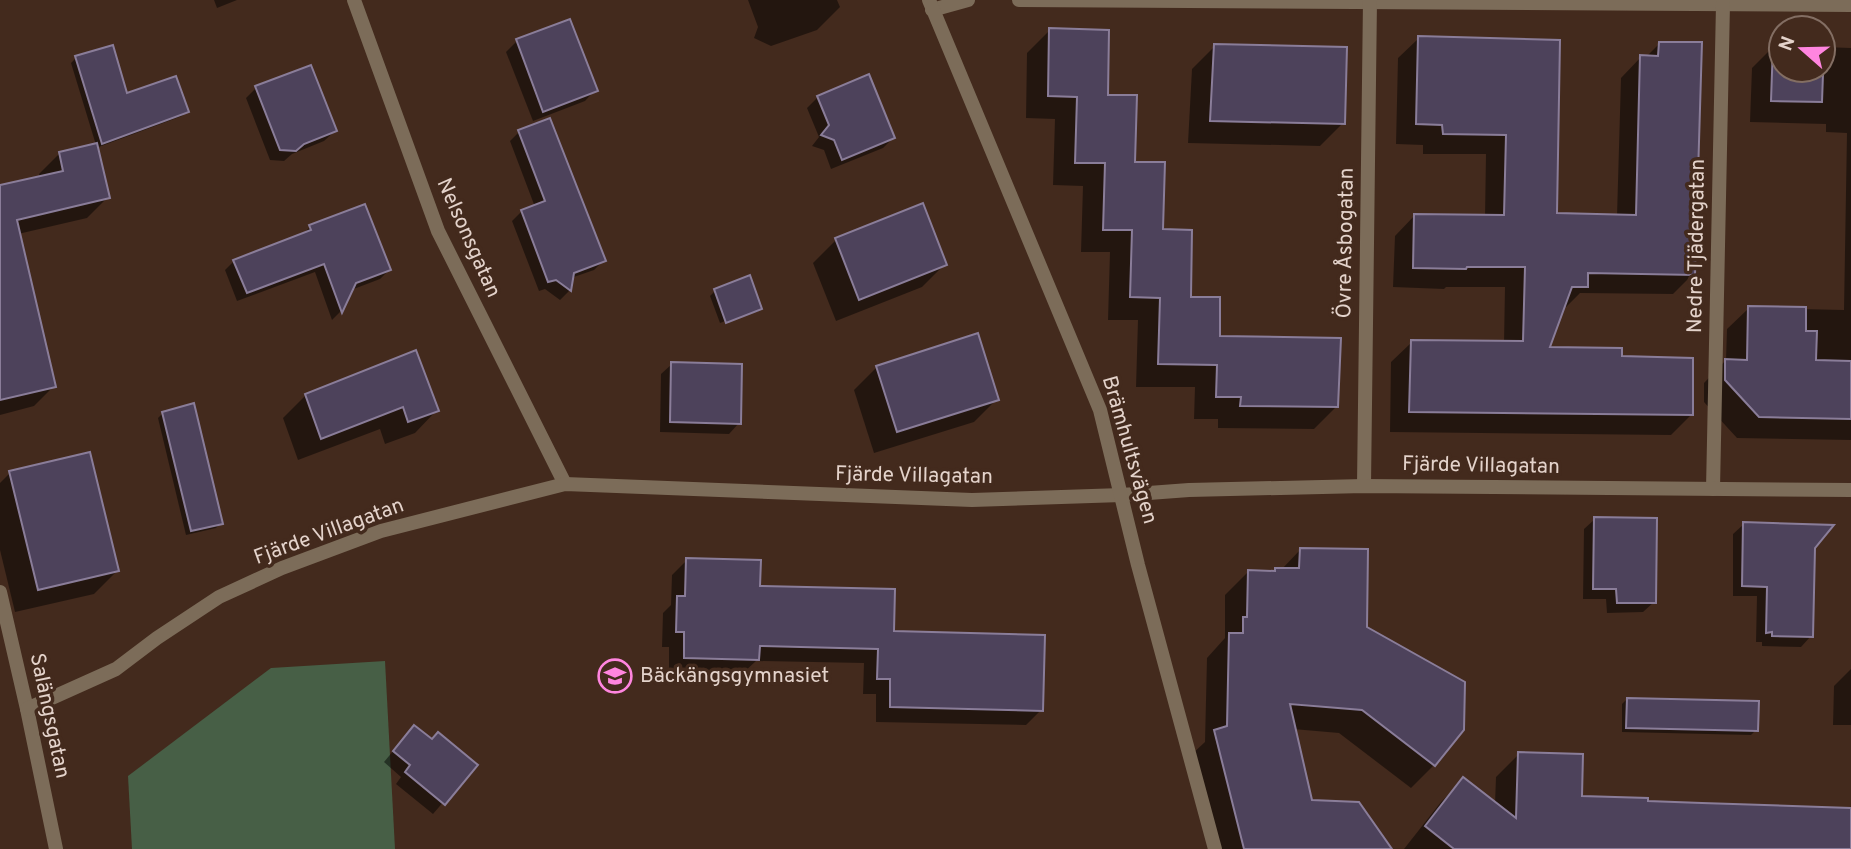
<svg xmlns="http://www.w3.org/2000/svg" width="1851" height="849" viewBox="0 0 1851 849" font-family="Overpass,sans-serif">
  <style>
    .green { fill: #475f46 }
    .shadow { fill: #0007 }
    .building { fill: #4d425b; stroke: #8a7d99; stroke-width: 2 }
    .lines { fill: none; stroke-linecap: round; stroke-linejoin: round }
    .minor { stroke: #7c6c59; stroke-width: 14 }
    .tertiary { stroke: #7c6c59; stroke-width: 14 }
    .labels { text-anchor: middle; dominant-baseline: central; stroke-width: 7; stroke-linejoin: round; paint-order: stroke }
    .street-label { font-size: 21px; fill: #e4d3cb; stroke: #432a1d }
    .poi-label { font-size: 21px; fill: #e4d3cb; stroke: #432a1d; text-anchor: start }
  </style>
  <rect width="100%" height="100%" fill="#432a1d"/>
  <path class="green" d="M385 661 395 849H132L128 776 271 668Z"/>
  <g class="shadow">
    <path d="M214 0H237L217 8Z"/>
    <path d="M748 0H837L840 7 817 30 771 46 754 38 758 27Z"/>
    <path d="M569 21 595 90 585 101 533 121 506 52 517 41Z"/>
    <path d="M1050 30 1106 97 1189 299 1218 337 1337 406 1314 429 1218 428V419H1194L1195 387H1136L1138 320H1108L1110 252H1081L1083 186 1053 185 1055 119 1026 118 1027 53Z"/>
    <path d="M1419 38 1558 41 1555 214 1617 216 1621 78 1641 57H1646L1659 44 1693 274 1673 294 1580 293 1566 307H1563L1547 349 1620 358 1691 415 1671 435 1390 432 1391 362 1412 342 1504 343 1505 287H1446L1444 289 1393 287 1395 236 1415 215 1485 217 1486 154H1423V145L1396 144 1398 58Z"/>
    <path d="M1215 46 1343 123 1320 146 1188 143 1192 69Z"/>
    <path d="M1774 46H1781V70H1823V47L1851 48V440L1737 438 1704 402V383L1726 360 1727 329 1749 308 1844 310 1847 133 1826 132V124L1750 122 1752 68Z"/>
    <path d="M76 58 126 95 187 111 182 116 96 148 108 197 87 218 18 234 54 386 34 406 0 415V187L40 178 39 174 60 153 96 145 71 63Z"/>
    <path d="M256 88 335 131 324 141 292 154 284 161 270 160 246 98Z"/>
    <path d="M818 97 893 138 883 148 831 169 824 150 812 146 819 137 807 108Z"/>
    <path d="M519 132 604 260 594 270 571 278 569 291 560 300 545 289 539 291 512 221 522 211 535 207 510 141Z"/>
    <path d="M310 227 389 270 380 279 351 290 340 312 332 320 315 272 237 301 225 270 234 261 302 235Z"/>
    <path d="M836 240 945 264 922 287 836 321 813 263Z"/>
    <path d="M715 291 760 309 757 312V309L720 323 710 296Z"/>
    <path d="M672 364 739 423 729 434 660 432 661 374Z"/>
    <path d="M877 367 997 399 974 422 874 453 854 390Z"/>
    <path d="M306 395 437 410 415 433 385 444 380 429 298 460 283 418Z"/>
    <path d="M163 413 221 523 216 528 186 535 158 418Z"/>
    <path d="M10 473 117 571 94 594 15 612 0 550V483Z"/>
    <path d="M1595 519 1654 602 1643 612 1607 613 1606 599H1583L1584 529Z"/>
    <path d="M1744 524 1813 548 1811 636 1801 647 1762 646V642H1756L1757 596H1733V534Z"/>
    <path d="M1300 550 1365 628 1434 765 1411 788 1339 733 1293 729 1310 802 1370 849H1216L1192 754 1205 742 1207 658 1225 638V595L1248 572 1272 573 1276 569 1281 570Z"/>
    <path d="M687 560 758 588 892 633 1041 710 1026 725 876 722V694H863L864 663 756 661 742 674 669 672V647H662L663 613 671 605 672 575Z"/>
    <path d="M1851 669V725H1833L1834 686Z"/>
    <path d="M1627 699 1756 730 1751 735 1622 732V704Z"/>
    <path d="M404 738 431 741 475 765 433 814 396 784 401 777 384 762Z"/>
    <path d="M1519 754 1580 797 1646 802 1851 810V849H1404L1441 802 1464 779 1495 804 1496 777Z"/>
  </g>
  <g class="building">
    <path d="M570 19 598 91 543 112 516 39Z"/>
    <path d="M1049 28 1109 30 1108 95H1137L1135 162H1165L1163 229 1192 230 1191 297H1220V336L1341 338 1338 407 1240 406 1241 397H1216L1217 365 1158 364 1160 298 1130 297 1132 230H1103L1105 163H1075L1077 97 1048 96Z"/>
    <path d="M1418 36 1560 40 1557 213 1636 215 1640 55 1658 56 1659 42H1702L1695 275 1588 273V287H1572L1550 347 1622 348V356L1693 358V415L1409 412 1411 340 1523 341 1525 267H1467L1466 269 1413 268 1414 214 1504 215 1506 135 1443 134 1442 125 1416 124Z"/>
    <path d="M1214 44 1347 47 1345 124 1210 121Z"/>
    <path d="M1773 44H1781V70H1823L1824 46 1822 102 1771 101Z"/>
    <path d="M113 45 127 93 176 76 189 112 102 144 75 56Z"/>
    <path d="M311 65 337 131 304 144 296 151 280 150 255 86Z"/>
    <path d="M869 74 895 138 842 160 834 140 821 135 829 125 817 96Z"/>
    <path d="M550 118 606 261 574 273 571 291 556 280 548 282 521 210 545 201 518 130Z"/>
    <path d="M97 143 110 198 17 220 56 387 0 400V185L63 171 59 152Z"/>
    <path d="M923 203 947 265 859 300 835 238Z"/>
    <path d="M365 204 391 270 356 283 342 313 324 264 247 293 233 260 311 230 309 225Z"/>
    <path d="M750 275 762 309 726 323 714 289Z"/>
    <path d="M1748 306 1806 307V331H1817L1816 360 1851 361V419L1759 417 1725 380V359L1747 360Z"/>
    <path d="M978 333 999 400 897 432 876 366Z"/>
    <path d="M416 350 439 411 408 422 403 407 321 439 305 394Z"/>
    <path d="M671 362 742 364 741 424 670 422Z"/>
    <path d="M194 403 223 524 191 531 162 412Z"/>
    <path d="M90 452 119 571 38 590 9 471Z"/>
    <path d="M1594 517 1657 518 1656 603H1617L1616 589H1593Z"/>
    <path d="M1743 522 1834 525 1815 548 1813 637 1772 636V632L1766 633 1767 587 1742 586Z"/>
    <path d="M1300 548 1368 549 1367 627 1465 682 1464 730 1435 766 1362 710 1290 704 1312 800 1359 802 1392 849H1244L1214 730 1227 726 1229 633H1243V617H1247L1248 570 1275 571V568H1299Z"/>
    <path d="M686 558 761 560 760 586 895 589 894 631 1045 635 1043 711 890 707V679H877L878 649 760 646 759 660 684 658V632H676L677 596H685Z"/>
    <path d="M1627 698 1759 701 1758 731 1626 728Z"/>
    <path d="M414 725 432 739 438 732 478 765 445 805 405 772 410 765 393 751Z"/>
    <path d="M1518 752 1583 754 1582 796 1648 798V801L1702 803 1851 808V849H1454L1425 826 1463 777 1516 818Z"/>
  </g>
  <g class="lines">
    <g class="minor">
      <path d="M354 0 438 231 565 484"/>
      <path d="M1019 0 1851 5"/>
      <path d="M932 10 968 0"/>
      <path d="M1364 486 1370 0"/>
      <path d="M1713 489 1723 4"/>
      <path d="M0 592 27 709 56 849"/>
      <path d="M27 709 116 669 157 638 219 597 282 568 381 531 565 484 972 500 1122 495 1189 490 1364 486 1851 490"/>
    </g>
    <path class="tertiary" d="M929 0 1100 410 1138 565 1215 849"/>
  </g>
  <defs>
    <symbol id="school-ring" viewBox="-11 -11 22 22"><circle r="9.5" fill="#432a1d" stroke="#ff85df" stroke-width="1.5"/><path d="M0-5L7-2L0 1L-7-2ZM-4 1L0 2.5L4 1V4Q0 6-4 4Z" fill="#ff85df"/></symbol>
  </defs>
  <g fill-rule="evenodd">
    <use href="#school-ring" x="596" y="657" width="38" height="38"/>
  </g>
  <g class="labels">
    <g class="street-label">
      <text transform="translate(468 238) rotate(66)">Nelsonsgatan</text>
      <text transform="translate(1346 243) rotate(-89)">Övre Åsbogatan</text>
      <text transform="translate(1697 246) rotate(-89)">Nedre Tjädergatan</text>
      <text transform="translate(1129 450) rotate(74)">Brämhultsvägen</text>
      <text transform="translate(1481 466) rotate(1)">Fjärde Villagatan</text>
      <text transform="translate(914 476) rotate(1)">Fjärde Villagatan</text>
      <text transform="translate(329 532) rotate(-20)">Fjärde Villagatan</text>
      <text transform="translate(49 716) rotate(78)">Salängsgatan</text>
    </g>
    <g class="poi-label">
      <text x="640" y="676">Bäckängsgymnasiet</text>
    </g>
  </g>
  <g transform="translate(1802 49) rotate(290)"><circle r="33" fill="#432a1d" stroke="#836e63" stroke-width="2"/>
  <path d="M0-5L12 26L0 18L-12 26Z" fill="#ff85df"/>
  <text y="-10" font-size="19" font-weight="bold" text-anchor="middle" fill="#e4d3cb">N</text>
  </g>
</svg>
